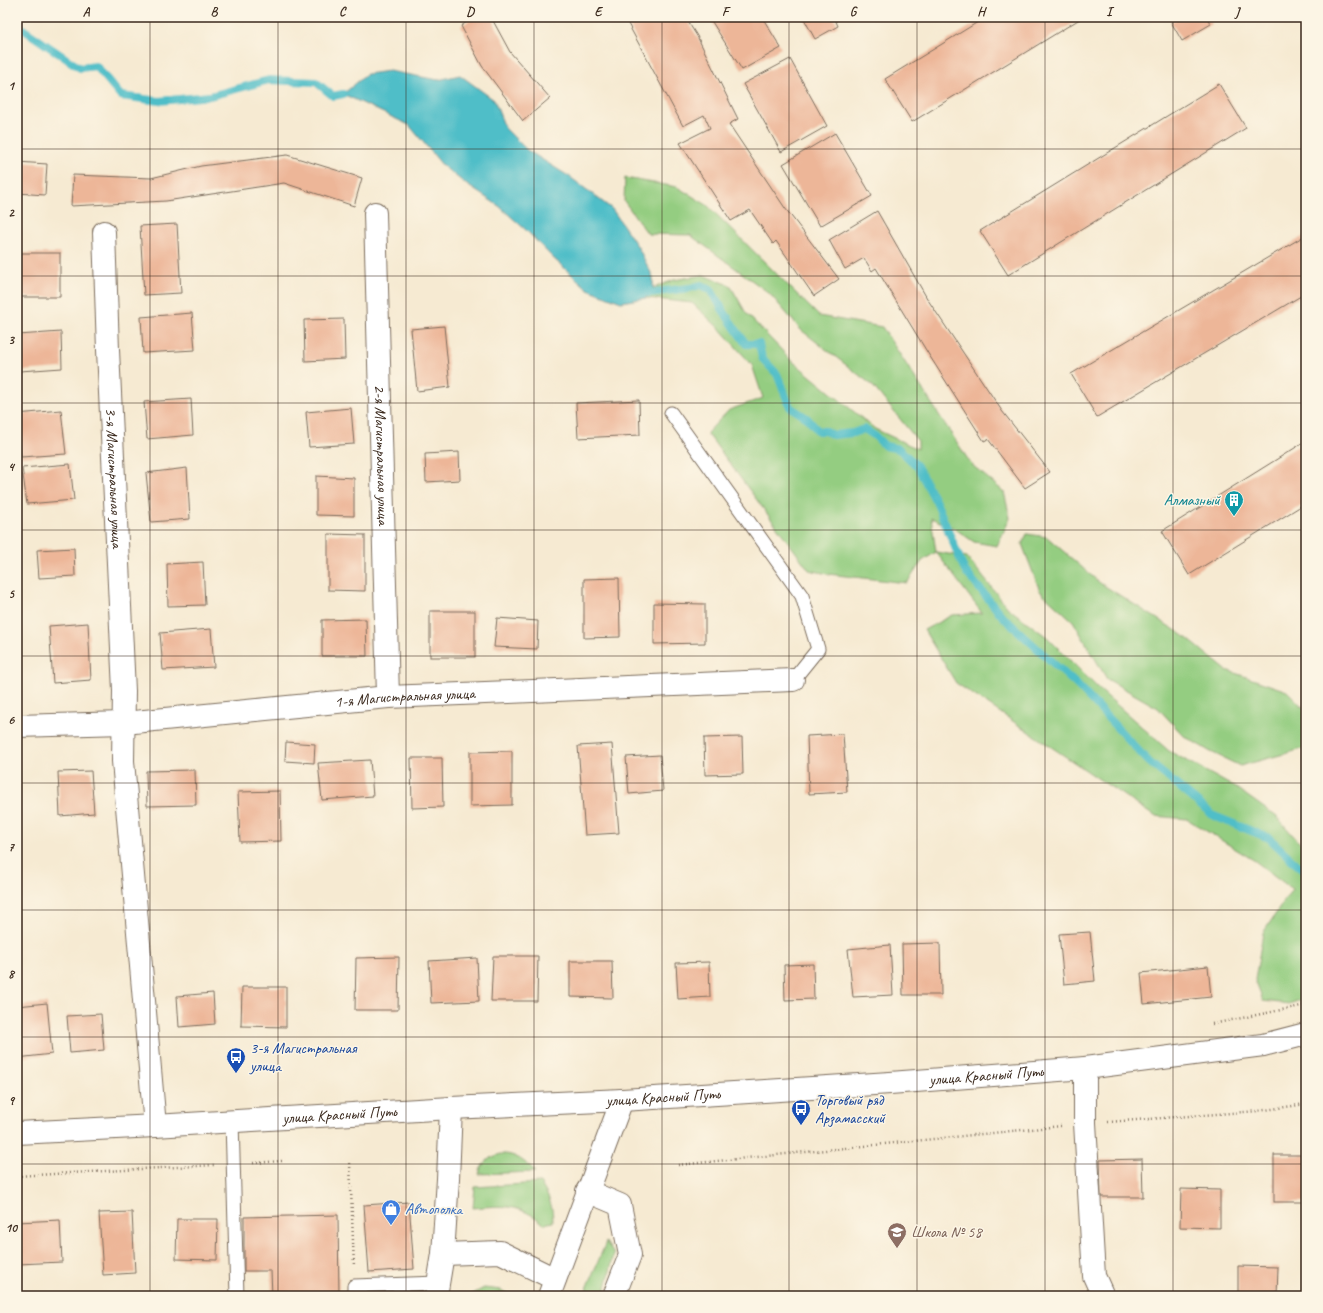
<svg xmlns="http://www.w3.org/2000/svg" width="1323" height="1313" viewBox="0 0 1323 1313" font-family="Caveat,sans-serif">
  <style>
    .green { fill: #94cd81; stroke: #687c50 }
    .water { fill: #50bec8; stroke: #467473 }
    .lines { fill: none; stroke-linecap: round; stroke-linejoin: round }
    .stream { stroke: #50bec8; stroke-width: 8 }
    .building { fill: #edb698 }
    .service-casing { stroke: #7c6d5d; stroke-width: 15 }
    .minor-casing { stroke: #7c6d5d; stroke-width: 24 }
    .tertiary-casing { stroke: #7c6d5d; stroke-width: 24 }
    .secondary-casing { stroke: #7c6d5d; stroke-width: 24 }
    .path { stroke: #7c6d5d; stroke-width: 2.5; stroke-dasharray: 1 3; stroke-linecap: butt }
    .service { stroke: #fff; stroke-width: 13 }
    .minor { stroke: #fff; stroke-width: 22 }
    .tertiary { stroke: #fff; stroke-width: 22 }
    .secondary { stroke: #fff; stroke-width: 22 }
    .grid { fill: none; stroke: #3b2a1e; stroke-width: 1; stroke-opacity: 0.55 }
    .labels { text-anchor: middle; dominant-baseline: central; stroke-width: 3; stroke-linejoin: round; paint-order: stroke }
    .street-label { font-size: 16px; fill: #3b2a1e; stroke: #fcf5e5 }
    .culture-label { font-size: 16px; fill: #0d838f; stroke: #fcf5e5; text-anchor: end }
    .transit-label { font-size: 16px; fill: #164399; stroke: #fcf5e5; text-anchor: start }
    .shop-label { font-size: 16px; fill: #366cbe; stroke: #fcf5e5; text-anchor: start }
    .education-label { font-size: 16px; fill: #785e54; stroke: #fcf5e5; text-anchor: start }
    .neatline { fill: none; stroke: #3b2a1e; stroke-width: 1.5 }
    .grid-label { font-size: 13px; text-anchor: middle; font-weight: bold; fill: #3b2a1e }
  </style>
  <rect width="100%" height="100%" fill="#fcf5e5"/>
  <filter id="ink" filterUnits="userSpaceOnUse"><feTurbulence type="fractalNoise" baseFrequency=".025" numOctaves="2"/><feDisplacementMap in="SourceGraphic" scale="8" xChannelSelector="R" yChannelSelector="G"/><feConvolveMatrix kernelMatrix="1 2 1 2 8 2 1 2 1" color-interpolation-filters="sRGB"/></filter>
  <filter id="wash" filterUnits="userSpaceOnUse"><feTurbulence type="fractalNoise" baseFrequency=".012" numOctaves="4" result="noise"/><feDisplacementMap in="SourceGraphic" scale="16" xChannelSelector="R" yChannelSelector="G"/><feGaussianBlur stdDeviation="0.9" result="paint"/><feColorMatrix in="noise" values="0 0 0 0 0 0 0 0 0 0 0 0 0 0 0 0 0 1.4 0 .05"/><feComposite in="paint" operator="in"/></filter>
  <g filter="url(#wash)">
    <rect width="100%" height="100%" fill="#f6ead2"/>
    <g class="green">
      <path d="M625 178 677 187 707 205 819 316 882 327 971 464 1004 492 1010 518 997 546 974 542 954 528 931 518 936 552 967 557 1008 608 1047 637 1100 690 1169 751 1236 788 1277 817 1306 850V998L1289 1004 1263 1001 1255 980 1263 933 1292 889 1255 861 1187 819 1154 816 956 683 924 630 952 615 982 613 936 552 922 561 907 583 828 574 809 570 707 433 729 410 763 398 752 365 719 328 692 303 646 298 653 288 674 280 703 275 730 285 746 313 791 360 875 429 918 449V441L872 385 801 330 769 293 690 235 648 234 624 201Z"/>
      <path d="M1027 534 1047 537 1100 583 1183 635 1226 670 1287 691 1306 710V748L1240 766 1209 751 1184 736 1158 708 1107 679 1073 621 1040 591 1022 544Z"/>
      <path d="M501 1154C515 1153 526 1162 535 1172L479 1174C482 1162 490 1157 501 1154Z"/>
      <path d="M540 1183C549 1197 553 1205 553 1222L544 1224C520 1204 503 1205 473 1208L475 1187Z"/>
      <path d="M606 1242 614 1254 604 1296H584Z"/>
      <path d="M484 1288 501 1290 511 1296H469Z"/>
    </g>
    <path class="water" d="M389 71 438 80 460 75 494 100 505 128 527 150 570 177 612 209 638 247 653 277V288L646 298 621 302 588 289 552 257 527 231 499 206 467 185 443 166 409 125 343 94 367 74Z"/>
    <g class="lines">
      <g class="stream">
        <path d="M17 25 80 68 96 66 121 96 159 101 210 96 269 80 316 82 333 96 343 94"/>
        <path d="M649 293 690 288 701 285 711 290 724 312 746 344H759L762 358 777 374 790 407 807 418 818 431H826L833 435 853 433 864 429 875 436 885 446 899 449 917 466 937 504 965 571 1003 617 1078 686 1149 762 1214 816 1269 838 1306 873"/>
      </g>
    </g>
    <g id="blocks">
      <g class="building">
        <path d="M474 17H491L510 52 550 98 523 121 482 66 461 26Z"/>
        <path d="M630 17H685L697 36 738 119 729 124 785 208 839 279 814 296 776 241 773 244 750 210 731 221 680 143 710 128 704 115 683 126 626 20Z"/>
        <path d="M709 17H762L781 48 742 70Z"/>
        <path d="M803 17H834L838 26 815 39Z"/>
        <path d="M986 17H1083L912 122 885 79Z"/>
        <path d="M1180 17H1206L1211 24 1182 41 1171 22Z"/>
        <path d="M790 59 827 126 781 152 743 84Z"/>
        <path d="M1219 84 1246 128 1008 275 980 231Z"/>
        <path d="M835 133 872 196 820 226 783 164Z"/>
        <path d="M287 155 362 178 354 206 284 183 166 201 71 206 73 175 151 178 201 166Z"/>
        <path d="M17 162 47 164 45 195 17 193Z"/>
        <path d="M877 211 928 300 1002 411 1050 472 1025 488 988 439 984 441 929 355 876 268 872 271 864 258 845 269 829 240Z"/>
        <path d="M177 224 181 293 144 295 140 226Z"/>
        <path d="M1306 235V293L1097 417 1071 374Z"/>
        <path d="M19 253H60V297H18Z"/>
        <path d="M192 313 195 350 143 353 141 317Z"/>
        <path d="M344 319 345 359 305 361 304 320Z"/>
        <path d="M444 326 450 387 417 391 411 329Z"/>
        <path d="M61 332 62 368 20 371 18 335Z"/>
        <path d="M191 399 193 435 147 439 144 402Z"/>
        <path d="M639 400 640 435 578 438 576 403Z"/>
        <path d="M351 408 354 444 309 447 306 412Z"/>
        <path d="M61 410 66 454 21 457 17 414Z"/>
        <path d="M1306 441V503L1189 575 1162 531Z"/>
        <path d="M459 452 460 480 426 482 425 454Z"/>
        <path d="M70 464 74 500 27 504 22 468Z"/>
        <path d="M187 468 190 519 151 522 146 473Z"/>
        <path d="M316 476 354 478V516L316 515Z"/>
        <path d="M328 534 365 535V591L328 590Z"/>
        <path d="M74 548 75 576 39 578 37 550Z"/>
        <path d="M203 562 205 605 168 606 167 564Z"/>
        <path d="M619 578 620 637 584 638V579Z"/>
        <path d="M654 603 705 604V643L654 644Z"/>
        <rect x="430" y="611" width="45" height="46"/>
        <path d="M497 618 538 621 537 649 494 647Z"/>
        <path d="M366 619 367 656H322V620Z"/>
        <path d="M88 623 91 680 53 683 49 626Z"/>
        <path d="M211 629 214 667 163 670 160 633Z"/>
        <path d="M843 734 847 792 809 794 807 736Z"/>
        <path d="M742 737 743 774 705 775 704 738Z"/>
        <path d="M286 742 315 744 314 763 285 761Z"/>
        <path d="M612 744 619 833 585 835 578 746Z"/>
        <path d="M512 751V805L470 806V752Z"/>
        <path d="M660 755 663 791 629 794 626 757Z"/>
        <path d="M411 758H442L443 807 412 808Z"/>
        <path d="M370 760 373 796 322 800 318 763Z"/>
        <path d="M195 770 196 805 147 806 146 771Z"/>
        <path d="M91 771 94 813 60 816 58 772Z"/>
        <path d="M280 791 281 841 240 842 238 792Z"/>
        <path d="M1090 932 1095 981 1064 984 1059 934Z"/>
        <path d="M940 943 941 995H903L902 944Z"/>
        <path d="M890 945 893 995 853 997 848 949Z"/>
        <path d="M493 956H538L537 1001H491Z"/>
        <path d="M399 957 398 1010H355L356 958Z"/>
        <path d="M477 958 479 1001 431 1003 429 961Z"/>
        <path d="M570 961H612L613 998 570 997Z"/>
        <path d="M709 962 710 997 678 999 676 963Z"/>
        <path d="M813 964 814 999 785 1000 784 965Z"/>
        <path d="M1208 966 1211 997 1144 1004 1141 973Z"/>
        <path d="M242 987H286V1027L241 1026Z"/>
        <path d="M213 993 215 1024 179 1027 177 996Z"/>
        <path d="M47 1003 52 1054 17 1058V1006Z"/>
        <path d="M101 1014 104 1050 70 1053 67 1016Z"/>
        <rect x="1274" y="1155" width="32" height="47"/>
        <path d="M1142 1159 1143 1197H1101L1100 1160Z"/>
        <path d="M1181 1189 1220 1190V1228L1180 1227Z"/>
        <path d="M409 1202 414 1269 369 1272 364 1205Z"/>
        <path d="M132 1212 135 1273 103 1275 99 1213Z"/>
        <path d="M338 1215 339 1296H272L271 1271H244V1217Z"/>
        <path d="M177 1219H218L217 1260 176 1259Z"/>
        <path d="M60 1220 62 1262 18 1264 17 1222Z"/>
        <path d="M1238 1266 1278 1267 1277 1296H1238Z"/>
      </g>
    </g>
  </g>
  <g filter="url(#ink)">
    <use href="#blocks" fill-opacity="0" stroke="#7c6d5d" stroke-width="1"/>
    <g class="lines">
      <defs>
        <g id="service">
          <path d="M671 413 802 596 818 649 793 680"/>
          <path d="M232 1121 237 1296"/>
          <path d="M354 1296V1286L438 1283"/>
        </g>
        <g id="minor">
          <path id="s1" d="M375 213 388 697"/>
          <path id="s2" d="M104 232 108 350 124 691 123 761 155 1126"/>
          <path id="s3" d="M17 726 124 723 388 697 793 680"/>
          <path d="M1085 1068V1123L1094 1276 1103 1296"/>
          <path d="M587 1191 620 1205 630 1255 614 1296"/>
          <path d="M443 1254 500 1252 555 1279"/>
        </g>
        <path id="tertiary" d="M436 1296 443 1254 448 1179 451 1108"/>
        <g id="secondary">
          <path id="s4" d="M17 1133 155 1126 451 1108 622 1100 890 1083 1085 1068 1263 1045 1306 1034"/>
          <path d="M549 1296 622 1100"/>
        </g>
      </defs>
      <use href="#service" class="service-casing"/>
      <use href="#minor" class="minor-casing"/>
      <use href="#tertiary" class="tertiary-casing"/>
      <use href="#secondary" class="secondary-casing"/>
      <g class="path">
        <path d="M1212 1024 1306 1005"/>
        <path d="M1108 1122 1258 1111 1306 1104"/>
        <path d="M253 1163 282 1161"/>
        <path d="M350 1163 354 1267"/>
        <path d="M678 1165 1061 1126"/>
        <path d="M17 1176 214 1165"/>
      </g>
      <use href="#service" class="service"/>
      <use href="#minor" class="minor"/>
      <use href="#tertiary" class="tertiary"/>
      <use href="#secondary" class="secondary"/>
    </g>
  </g>
  <path class="grid" d="M150 17V1296M278 17V1296M406 17V1296M534 17V1296M662 17V1296M789 17V1296M917 17V1296M1045 17V1296M1173 17V1296M17 149H1306M17 276H1306M17 403H1306M17 530H1306M17 656H1306M17 783H1306M17 910H1306M17 1037H1306M17 1164H1306"/>
  <defs>
    <symbol id="building-pin" viewBox="-11 -11 22 30"><path d="M0 17L-7.5 6A9.5 9.5 0 1 1 7.5 6Z" fill="#0f9aa8" stroke="#fcf5e5"/><path d="M-4-6H4V6H1V3H-1V6H-4ZM-2.5-4.3h1.7v1.8h-1.7ZM.8-4.3h1.7v1.8H.8ZM-2.5-1h1.7V.8h-1.7ZM.8-1h1.7V.8H.8Z" fill="#fff"/></symbol>
    <symbol id="bus-pin" viewBox="-11 -11 22 30"><path d="M0 17L-7.5 6A9.5 9.5 0 1 1 7.5 6Z" fill="#1a4fb4" stroke="#fcf5e5"/><path d="M-5-6H5V4H4V6H2V4H-2V6H-4V4H-5ZM-3.5-4V0h7V-4ZM-3.5 1.2v1.5H-2V1.2ZM2 1.2v1.5H3.5V1.2Z" fill="#fff"/></symbol>
    <symbol id="shop-pin" viewBox="-11 -11 22 30"><path d="M0 17L-7.5 6A9.5 9.5 0 1 1 7.5 6Z" fill="#3f7fe0" stroke="#fcf5e5"/><path d="M-5-2.5h2.3a2.7 3.5 0 0 1 5.4 0H5L5.5 6h-11ZM-1.5-2.5h3a1.5 2.3 0 0 0-3 0Z" fill="#fff"/></symbol>
    <symbol id="school-pin" viewBox="-11 -11 22 30"><path d="M0 17L-7.5 6A9.5 9.5 0 1 1 7.5 6Z" fill="#8d6e63" stroke="#fcf5e5"/><path d="M0-5L7-2L0 1L-7-2ZM-4 1L0 2.5L4 1V4Q0 6-4 4Z" fill="#fff"/></symbol>
  </defs>
  <g fill-rule="evenodd">
    <use href="#building-pin" x="1223" y="489" width="22" height="30"/>
    <use href="#bus-pin" x="225" y="1046" width="22" height="30"/>
    <use href="#bus-pin" x="790" y="1098" width="22" height="30"/>
    <use href="#shop-pin" x="380" y="1198" width="22" height="30"/>
    <use href="#school-pin" x="886" y="1221" width="22" height="30"/>
  </g>
  <g class="labels">
    <g class="street-label">
      <text stroke="none"><textPath href="#s1" startOffset="242">2-я Магистральная улица</textPath></text>
      <text stroke="none"><textPath href="#s2" startOffset="246">3-я Магистральная улица</textPath></text>
      <text stroke="none"><textPath href="#s3" startOffset="389">1-я Магистральная улица</textPath></text>
      <text stroke="none"><textPath href="#s4" startOffset="971">улица Красный Путь</textPath></text>
      <text stroke="none"><textPath href="#s4" startOffset="647">улица Красный Путь</textPath></text>
      <text stroke="none"><textPath href="#s4" startOffset="323">улица Красный Путь</textPath></text>
    </g>
    <g class="culture-label">
      <text x="1220" y="500">Алмазный</text>
    </g>
    <g class="transit-label">
      <text x="250" y="1048">3-я Магистральная<tspan x="250" dy="18">улица</tspan></text>
      <text x="815" y="1100">Торговый ряд<tspan x="815" dy="18">Арзамасский</tspan></text>
    </g>
    <g class="shop-label">
      <text x="405" y="1209">Автополка</text>
    </g>
    <g class="education-label">
      <text x="911" y="1232">Школа № 58</text>
    </g>
  </g>
  <rect width="1323" height="1313" fill="none" stroke="#fcf5e5" stroke-width="44"/>
  <rect x="22" y="22" width="1279" height="1269" class="neatline"/>
  <g class="grid-label">
    <text x="86" y="16">A</text>
    <text x="214" y="16">B</text>
    <text x="342" y="16">C</text>
    <text x="470" y="16">D</text>
    <text x="598" y="16">E</text>
    <text x="725" y="16">F</text>
    <text x="853" y="16">G</text>
    <text x="981" y="16">H</text>
    <text x="1109" y="16">I</text>
    <text x="1237" y="16">J</text>
    <text x="11" y="90">1</text>
    <text x="11" y="217">2</text>
    <text x="11" y="344">3</text>
    <text x="11" y="471">4</text>
    <text x="11" y="598">5</text>
    <text x="11" y="724">6</text>
    <text x="11" y="851">7</text>
    <text x="11" y="978">8</text>
    <text x="11" y="1105">9</text>
    <text x="11" y="1232">10</text>
  </g>
</svg>
